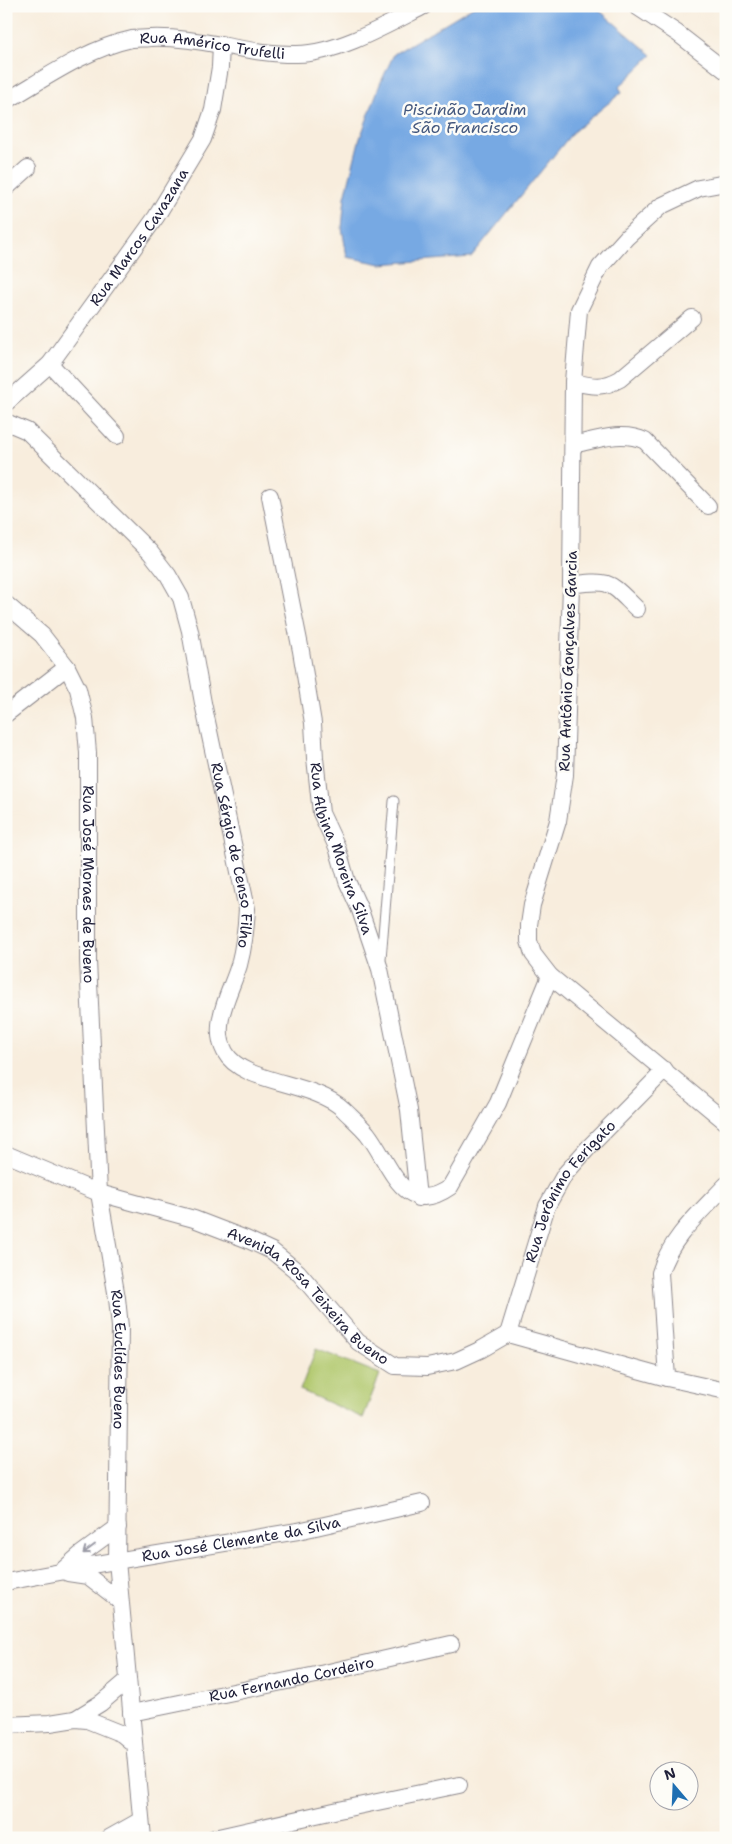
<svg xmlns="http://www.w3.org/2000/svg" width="732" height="1844" viewBox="0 0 732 1844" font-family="'Shantell Sans',sans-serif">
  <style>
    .green { fill: #b1c86d; stroke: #6a7554 }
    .water { fill: #77a9e3; stroke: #4c668f }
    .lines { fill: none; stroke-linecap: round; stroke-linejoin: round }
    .lane-casing { stroke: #8d888c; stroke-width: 11 }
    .street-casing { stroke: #8d888c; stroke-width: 18 }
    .lane { stroke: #fff; stroke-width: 9 }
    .street { stroke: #fff; stroke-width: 16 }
    .oneway { stroke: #9c9ca7 }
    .labels { text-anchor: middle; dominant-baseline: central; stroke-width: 5; stroke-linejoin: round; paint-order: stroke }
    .street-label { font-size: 15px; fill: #22223b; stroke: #fdfcf7 }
    .water-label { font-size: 16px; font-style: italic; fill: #44587e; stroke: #fdfcf7 }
  </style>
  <rect width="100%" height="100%" fill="#fdfcf7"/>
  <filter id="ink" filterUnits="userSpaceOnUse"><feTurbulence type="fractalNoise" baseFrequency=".02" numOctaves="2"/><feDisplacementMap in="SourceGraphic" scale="10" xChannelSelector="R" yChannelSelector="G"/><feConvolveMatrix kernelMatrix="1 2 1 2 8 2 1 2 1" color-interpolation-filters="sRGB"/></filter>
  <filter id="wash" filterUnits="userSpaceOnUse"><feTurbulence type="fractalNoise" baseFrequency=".0096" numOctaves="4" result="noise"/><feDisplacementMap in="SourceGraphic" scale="20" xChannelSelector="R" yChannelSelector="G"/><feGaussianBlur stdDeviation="1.12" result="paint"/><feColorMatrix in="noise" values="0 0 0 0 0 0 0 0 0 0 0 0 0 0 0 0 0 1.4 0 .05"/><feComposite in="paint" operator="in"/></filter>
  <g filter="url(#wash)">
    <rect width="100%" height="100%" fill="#f8eddd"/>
    <path class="green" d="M316 1349 380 1374 363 1418 300 1390Z"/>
    <path class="water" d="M474 6H594L652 55 619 87 622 92 573 132 471 257 381 264 347 257 342 228 345 197 359 141 380 84 394 54Z"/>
  </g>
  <g filter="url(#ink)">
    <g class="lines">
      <defs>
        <path id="lane" d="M381 959 394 801"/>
        <g id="street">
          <path d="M636 6 677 33 726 71"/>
          <path id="s1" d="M6 101C46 78 86 49 132 39 138 38 144 39 150 38 200 36 248 55 297 54 339 53 387 25 424 6"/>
          <path d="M726 183 699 188 661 206 627 237 600 267 579 310 573 382 571 585 565 775 558 821 532 905 529 925V941L533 954 550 976 726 1122"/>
          <path d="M6 188 28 168"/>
          <path d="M50 364 117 436"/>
          <path d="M573 382C592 386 602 389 620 379L692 318"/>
          <path id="s2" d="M6 403 50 364 156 217 203 139 213 110 220 67 221 44"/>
          <path id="s3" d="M6 422 27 431 150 552 168 575 181 598 190 631 203 703 247 909C246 928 244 946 239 965 231 992 210 1024 225 1052 242 1084 313 1081 343 1109 351 1117 360 1125 367 1133 390 1162 403 1220 450 1187L498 1103 550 976"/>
          <path d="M573 445C596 440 622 430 645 441L708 506"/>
          <path id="s4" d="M270 496 301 651 313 723 315 758 321 813 337 847 347 881 360 910 380 969 409 1110 418 1198"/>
          <path d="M571 585C612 579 609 582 637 609"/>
          <path id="s5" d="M6 604 42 635 67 667 78 689 85 718 88 753V961L99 1193 117 1298 120 1327 117 1561 143 1838"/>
          <path d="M6 714 67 667"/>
          <path id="s6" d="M6 1154 99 1193 194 1219 246 1239 272 1251 298 1272 358 1342 395 1366 427 1367 456 1361 482 1349 508 1334 667 1378 726 1391"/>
          <path id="s7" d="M508 1334 547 1206 565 1174 589 1147 665 1070"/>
          <path d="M667 1378 660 1273C670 1238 701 1212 726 1185"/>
          <path d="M64 1569 81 1554 118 1527"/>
          <path d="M68 1573 88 1576 119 1600"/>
          <path id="s8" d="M6 1582 60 1572 91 1565 298 1531 422 1503"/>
          <path id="s9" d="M131 1713 316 1675 451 1644"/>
          <path d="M75 1719 101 1703 128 1680"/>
          <path d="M6 1725 50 1723 75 1719 87 1720 122 1734 134 1744"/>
          <path d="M109 1838 141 1820"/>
          <path d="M214 1838 334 1811 459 1785"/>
        </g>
      </defs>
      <use href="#lane" class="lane-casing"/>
      <use href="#street" class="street-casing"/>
      <use href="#lane" class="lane"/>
      <use href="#street" class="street"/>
    </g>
    <defs><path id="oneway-shaft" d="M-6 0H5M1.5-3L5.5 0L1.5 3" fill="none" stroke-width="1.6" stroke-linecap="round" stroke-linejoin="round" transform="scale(1.25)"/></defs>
    <use class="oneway" href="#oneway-shaft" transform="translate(89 1549) rotate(143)"/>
  </g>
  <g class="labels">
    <g class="street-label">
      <text stroke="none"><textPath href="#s1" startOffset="222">Rua Américo Trufelli</textPath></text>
      <text stroke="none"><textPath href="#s2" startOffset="214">Rua Marcos Cavazana</textPath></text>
      <text transform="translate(568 661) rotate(-88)">Rua Antônio Gonçalves Garcia</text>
      <text stroke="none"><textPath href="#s4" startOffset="361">Rua Albina Moreira Silva</textPath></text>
      <text stroke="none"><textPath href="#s3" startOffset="514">Rua Sérgio de Censo Filho</textPath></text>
      <text stroke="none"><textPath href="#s5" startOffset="309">Rua José Moraes de Bueno</textPath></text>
      <text stroke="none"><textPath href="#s7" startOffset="158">Rua Jerônimo Ferigato</textPath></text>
      <text stroke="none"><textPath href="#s6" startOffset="340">Avenida Rosa Teixeira Bueno</textPath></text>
      <text stroke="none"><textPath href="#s5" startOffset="786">Rua Euclídes Bueno</textPath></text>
      <text stroke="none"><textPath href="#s8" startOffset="239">Rua José Clemente da Silva</textPath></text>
      <text stroke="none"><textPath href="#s9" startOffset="164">Rua Fernando Cordeiro</textPath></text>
    </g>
    <g class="water-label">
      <text x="465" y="109">Piscinão Jardim<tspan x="465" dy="18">São Francisco</tspan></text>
    </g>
  </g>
  <rect width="732" height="1844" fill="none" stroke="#fdfcf7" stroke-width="25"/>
  <g transform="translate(674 1786) rotate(341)"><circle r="24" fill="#fdfcf7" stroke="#a5a5ac"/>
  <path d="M0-4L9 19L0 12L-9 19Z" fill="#1f6fb2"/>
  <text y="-8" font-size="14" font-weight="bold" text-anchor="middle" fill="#22223b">N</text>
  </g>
</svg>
